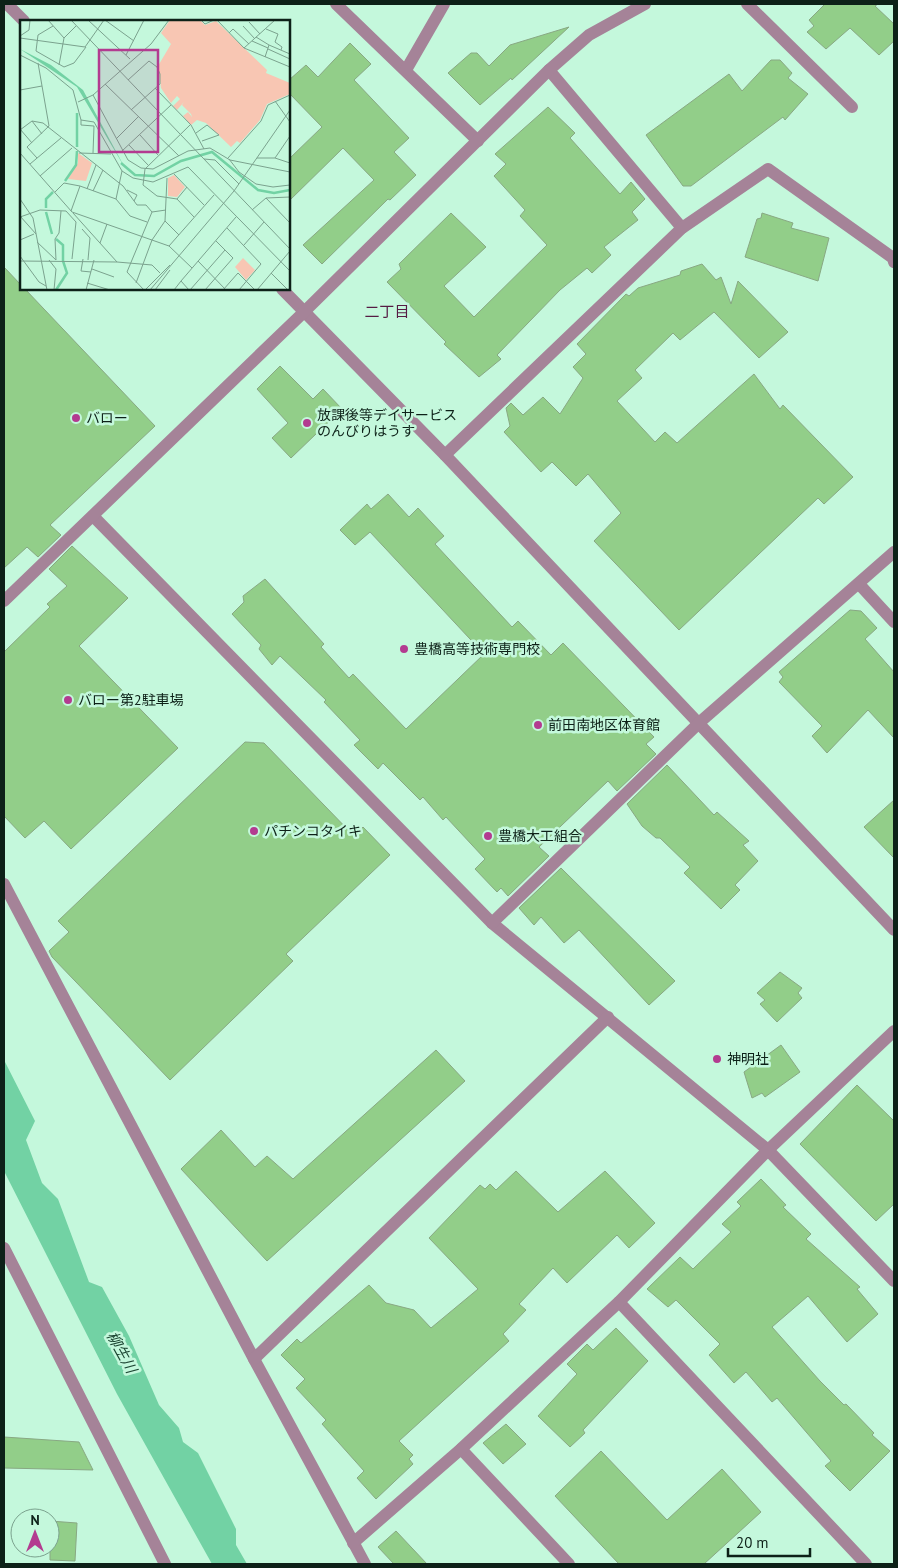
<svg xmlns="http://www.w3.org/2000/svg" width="898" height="1568" viewBox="0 0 898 1568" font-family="'PT Sans','Noto Sans JP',sans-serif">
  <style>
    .water { fill: #72d2a4 }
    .building { fill: #92ce89; stroke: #88a883 }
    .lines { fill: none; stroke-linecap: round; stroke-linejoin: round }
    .minor { stroke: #a58398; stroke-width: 12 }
    .poi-dot { fill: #b33b90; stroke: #c4f8dc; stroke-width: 2 }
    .labels { text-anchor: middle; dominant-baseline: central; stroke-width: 5; stroke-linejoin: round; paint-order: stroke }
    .poi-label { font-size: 14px; fill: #0d2118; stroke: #c4f8dc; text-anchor: start }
    .neighbourhood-label { font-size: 15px; fill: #561c44; stroke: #c4f8dc }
    .water-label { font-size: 15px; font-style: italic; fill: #1d4633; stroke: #c4f8dc }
    .inset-river { fill: none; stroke: #72d2a4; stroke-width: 2.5 }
    .inset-road { fill: none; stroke: #7ba28e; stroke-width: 1 }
    .view { fill: #b33b90; fill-opacity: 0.15; stroke: #b33b90; stroke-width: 2.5 }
    .inset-edge { fill: none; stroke: #0d2118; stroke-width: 2.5 }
  </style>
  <rect width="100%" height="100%" fill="#c4f8dc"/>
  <path class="water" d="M4 1060 35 1121 26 1140 42 1183 58 1199 89 1282 102 1287 129 1336 159 1405 179 1428 183 1442 198 1453 236 1529V1545L247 1564H212L117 1394 4 1171Z"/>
  <g class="building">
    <path d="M825 4H878L875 6 894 24V41L879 55 850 28 826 49 807 32 814 26 809 20Z"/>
    <path d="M569 27 512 80 511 78 480 105 448 73 471 53H477L489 66 510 45Z"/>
    <path d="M350 43 371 64 354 80 409 138 394 152 416 175 390 200 388 199 322 264 303 245 374 180 343 148 289 201V159L322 127 289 93V80L306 65 318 77Z"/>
    <path d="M771 60H780L792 73 788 78 808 94 785 120 783 117 691 186H683L646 135 729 74 742 91Z"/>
    <path d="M548 107 575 133 570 138 620 194 631 182 645 199 632 212 638 220 604 247 611 255 592 273 587 268 560 290 497 355 501 359 479 377 444 344 446 342 387 282 401 269 399 264 451 213 486 247 444 286 474 317 547 245 520 216 525 210 494 176 506 164 495 154Z"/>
    <path d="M762 213 793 223 791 228 829 238 818 281 745 257 757 219 761 218Z"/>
    <path d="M702 264 716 280 721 277 731 304 738 281 788 332 759 358 714 312 680 340 673 333 635 370 642 378 617 401 655 442 665 432 677 443 754 374 780 409 783 405 853 477 824 504 818 498 679 630 594 541 621 513 588 474 576 486 552 462 541 472 504 432 510 426 506 408 511 403 523 415 543 397 560 414 583 378 573 367 586 354 577 344 626 294 629 296 638 288 680 275 681 271Z"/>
    <path d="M4 267 21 285V289H25L155 426 50 525 61 535 38 557 27 547 4 568Z"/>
    <path d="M280 366 313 399 323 389 342 409 291 458 272 438 288 423 257 389Z"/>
    <path d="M388 494 409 517 418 508 444 536 435 544 512 627 518 621 551 655 563 643 654 737 646 744 656 754 617 791 608 781 539 847 549 856 508 896 501 888 497 892 475 869 485 859 446 817 443 820 423 797 420 800 383 763 378 769 354 745 360 740 324 702 326 700 280 656 272 665 259 649 261 645 232 614 244 602 243 596 265 579 324 644 321 647 349 678 353 674 406 729 484 654 370 532 355 545 340 530 367 504 371 509Z"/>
    <path d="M72 546 128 598 79 646 178 748 71 849 44 821 25 838 4 816V652L50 607 47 604 67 586 49 569Z"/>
    <path d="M850 610 861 611 877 628 865 639 894 672V738L868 710 827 753 812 736 822 726 779 682 783 677 779 672Z"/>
    <path d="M245 742 264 743 354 836 363 827 390 855 286 954 293 961 170 1080 52 957 49 951 69 932 58 921Z"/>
    <path d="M667 765 714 815 717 812 749 841 743 845 758 861 735 885 740 890 721 909 684 873 690 867 660 838H656L642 826 627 804Z"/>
    <path d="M894 800V858L864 827Z"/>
    <path d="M561 868 675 981 649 1005 579 930 564 943 541 917 534 925 519 908Z"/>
    <path d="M780 972 802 988 798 993 802 998 777 1022 760 1004 765 1000 757 993Z"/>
    <path d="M781 1045 800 1072 765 1097 762 1093 752 1098 744 1072Z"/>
    <path d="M436 1050 465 1081 267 1261 181 1169 221 1130 255 1167 267 1156 293 1179Z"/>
    <path d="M857 1085 894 1121V1204L876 1221 800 1144Z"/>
    <path d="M516 1171 558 1212 605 1171 655 1223 629 1248 617 1235 567 1283 553 1268 519 1304 526 1310 503 1334 509 1341 399 1441 413 1455 409 1459 413 1464 376 1499 357 1478 364 1471 322 1424 326 1420 296 1388 305 1379 281 1355 297 1339 301 1343 369 1285 386 1303 414 1310 431 1328 478 1289 429 1238 480 1185 485 1189 490 1184 496 1190Z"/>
    <path d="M761 1179 786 1205 783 1207 811 1234 806 1239 860 1287 857 1289 878 1314 847 1342 808 1296 772 1327 820 1381 844 1405 846 1404 874 1433 872 1435 890 1451 850 1491 825 1466 831 1461 777 1398 772 1402 746 1372 734 1383 709 1355 720 1344 676 1300 668 1307 647 1289 680 1257 693 1269 731 1232 722 1224 741 1206 737 1202Z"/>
    <path d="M616 1328 648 1361 583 1430 585 1433 570 1447 538 1416 577 1374 567 1364 587 1344 593 1350Z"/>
    <path d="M506 1424 526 1444 503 1464 483 1443Z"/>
    <path d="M4 1437 79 1442 93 1470 4 1468Z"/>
    <path d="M601 1451 667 1520 722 1469 761 1512 704 1564H619L555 1496Z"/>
    <path d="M50 1521 77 1523 75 1561 50 1560Z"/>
    <path d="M396 1531 427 1564H394L378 1547Z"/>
  </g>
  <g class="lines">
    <g class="minor">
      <path d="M7 4 24 21"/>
      <path d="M336 4 478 141"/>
      <path d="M747 4 852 107"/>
      <path d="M406 70 444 4"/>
      <path d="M549 70 682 228"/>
      <path d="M282 289 445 455 894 930"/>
      <path d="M445 455 682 228 768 169 893 258 894 262"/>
      <path d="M93 516 492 923 768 1150 894 1281"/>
      <path d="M859 584 894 622"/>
      <path d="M4 601 304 312 549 70 589 35 645 4"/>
      <path d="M4 884 254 1359 365 1564"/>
      <path d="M492 923 700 722 894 552"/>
      <path d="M4 1248 165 1564"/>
      <path d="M619 1302 866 1564"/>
      <path d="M254 1359 608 1017"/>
      <path d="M461 1449 569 1564"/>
      <path d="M353 1543 461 1449 619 1302 768 1150 894 1031"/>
    </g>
  </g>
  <g class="poi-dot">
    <circle cx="76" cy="418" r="5"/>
    <circle cx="307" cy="423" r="5"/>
    <circle cx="404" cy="649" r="5"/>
    <circle cx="68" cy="700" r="5"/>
    <circle cx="538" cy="725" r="5"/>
    <circle cx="254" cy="831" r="5"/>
    <circle cx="488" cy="836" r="5"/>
    <circle cx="717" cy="1059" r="5"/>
  </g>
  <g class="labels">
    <g class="poi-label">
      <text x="317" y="415">放課後等デイサービス<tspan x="317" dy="16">のんびりはうす</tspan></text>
      <text x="86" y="418">バロー</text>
      <text x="414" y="649">豊橋高等技術専門校</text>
      <text x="78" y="700">バロー第2駐車場</text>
      <text x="548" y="725">前田南地区体育館</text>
      <text x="264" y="831">パチンコタイキ</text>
      <text x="498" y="836">豊橋大工組合</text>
      <text x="727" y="1059">神明社</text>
    </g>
    <g class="neighbourhood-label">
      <text x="387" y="311">二丁目</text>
    </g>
    <g class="water-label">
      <text transform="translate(122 1352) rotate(61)">柳生川</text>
    </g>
  </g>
  <g transform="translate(20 20)">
    <rect width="270" height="270" fill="#c4f8dc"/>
    <path d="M150 0H180L185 5 196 1 247 50 246 53 270 63V74L247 84 240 100 220 123 217 121 211 127 186 103 177 100 171 105 163 96 168 92 172 97 171 94 162 85 164 82 157 90 153 86 160 79 157 76 151 83 141 68 138 46 151 24 141 13ZM58 133 72 143 66 161 48 159 58 143ZM154 155 165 167 157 177 148 176V158ZM223 238 235 250 226 260 215 247Z" fill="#f8c6b3"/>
    <path d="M0 29 31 45 63 70 105 148 57 67Z" fill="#72d2a4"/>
    <path class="inset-river" d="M57 127V93M101 143 115 155 134 156 161 141 192 132 238 170 254 173 270 170M45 161 56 145 57 131M26 188V179L33 172M26 192 32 214M36 219 43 225V241L47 253 36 270"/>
    <path class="inset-road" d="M28 0 44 18M51 0 270 229M68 0 110 39M85 0 114 21M149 0 131 24 73 75 108 140 121 148 133 149 168 131 190 128 210 140 270 152M181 0 185 4 194 0M197 0 224 28 270 47M229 2 240 14M33 6 18 15 16 31 44 47 54 43 66 27M223 6 235 19M246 9 258 14 255 22 262 27 261 30M209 13 213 9 229 24M0 16 9 10 10 0M236 17 249 25M0 18 65 27 84 0M232 21 248 28M224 28 255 0M248 29 270 39M0 35 26 48 53 70 61 100 74 102 102 151 113 158 133 162 168 147 270 251M106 35 124 0M245 37 249 25 270 34M39 45 44 18 56 6M108 60 129 41 137 47 140 54V64L111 90M85 64 159 136M135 68 171 105 184 129M0 70 22 66M255 81 270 102M58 82 73 75M61 100V105L74 106 73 133M12 101 22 114M170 105 125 149 123 165 137 176 157 179 174 197M0 109 12 123M0 110 12 101 23 103 103 166 117 185H126L132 192 146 190M176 113 187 105 199 115 182 121M120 115 138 135M96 119 119 96M109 125 128 145M102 131 151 85M0 133 52 192 149 226 172 248M59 133 91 134M17 138 7 127 29 106 18 43M208 138 241 101 248 85 270 75M237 138H255L270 116M255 138 270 143M184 139 195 140 219 164M209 139 219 152 236 164 253 167 270 165M10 144 41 118M154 154 184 185M20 156 52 128M67 169 76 145M107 170 117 175 114 181M73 171 83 150M35 172 44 163 60 166 96 179 110 196 127 202M246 178 270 203M0 179 13 198 27 270M96 179 102 151M157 179 167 167M232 190 246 178 270 177M51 191 60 166M53 193 97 242 132 245 140 253M0 196 16 214M0 197 20 190 46 191 56 202 52 239M145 201 147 158M207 208 241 244 219 270M62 209 70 218 68 240M0 220 14 214M17 222 36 240M80 223 87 204M224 225 244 202M149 226 194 175M0 236 19 262 26 266M63 239 61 251 71 252M29 240 36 249 34 270M36 240 35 219 39 213 41 191M0 241 97 242M178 241 206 270M72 249 94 257M251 253 268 270M161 261 216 197M67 263 90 270M116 263 132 220 145 201 159 215M66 270 74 240M124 270 107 252 132 192M125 270 150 245M130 270 214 171 270 90M135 270 150 250M154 270 161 261 169 270M170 270 205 230M185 270 213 238 196 221M203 270 218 253 235 270M237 270 270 231"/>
    <path class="view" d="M79 30H138V132H79Z"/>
    <rect width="270" height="270" class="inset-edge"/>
  </g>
  <rect width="898" height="1568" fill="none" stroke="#0d2118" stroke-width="10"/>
  <g transform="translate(35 1533)"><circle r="24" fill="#c4f8dc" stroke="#7ba28e"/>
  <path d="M0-4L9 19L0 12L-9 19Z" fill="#b33b90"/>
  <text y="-8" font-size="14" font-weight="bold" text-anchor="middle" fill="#0d2118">N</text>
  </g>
  <path d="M728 1548v8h82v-8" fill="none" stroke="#0d2118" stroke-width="2.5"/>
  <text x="736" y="1548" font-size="15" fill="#0d2118" stroke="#c4f8dc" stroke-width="4" paint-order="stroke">20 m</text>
</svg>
